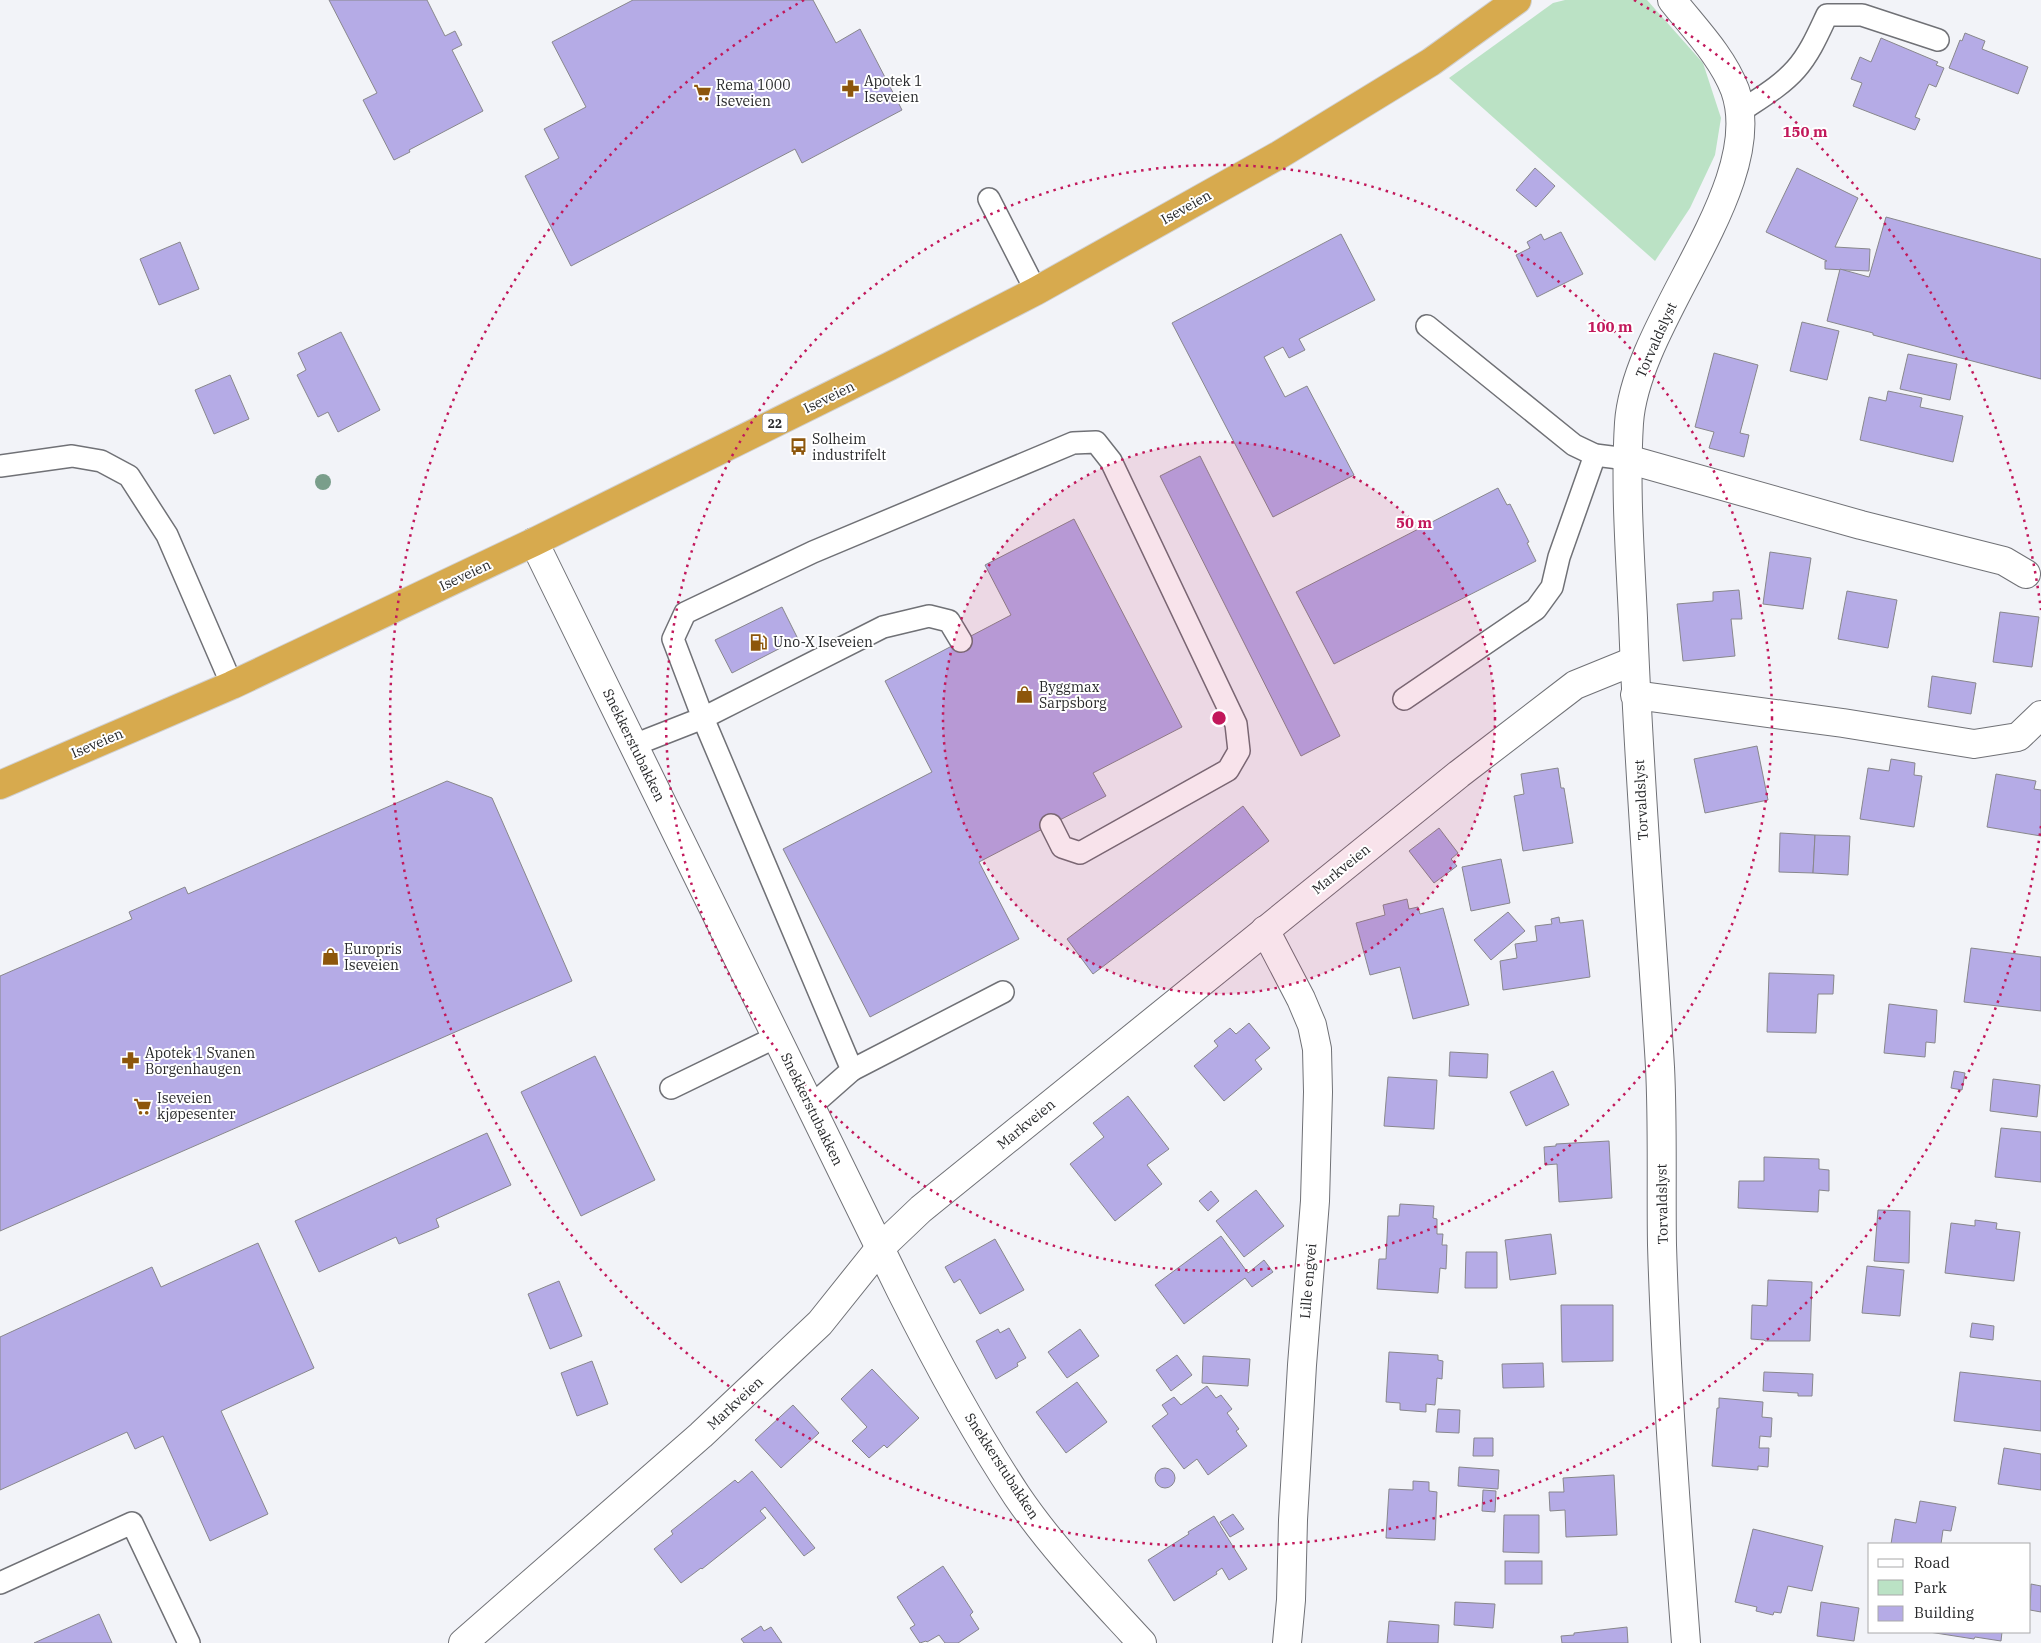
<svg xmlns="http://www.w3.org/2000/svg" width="2041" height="1643" viewBox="0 0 2041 1643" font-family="'IBM Plex Serif',serif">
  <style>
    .green { fill: #bbe2c5 }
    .building { fill: #b5abe6; stroke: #88878c }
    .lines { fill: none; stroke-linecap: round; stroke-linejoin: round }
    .service-casing { stroke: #707176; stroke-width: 24 }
    .minor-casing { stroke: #707176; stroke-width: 30 }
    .trunk-casing { stroke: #d0d0d0; stroke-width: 30 }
    .service { stroke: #fff; stroke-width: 21 }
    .minor { stroke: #fff; stroke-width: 28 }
    .trunk { stroke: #d7aa4e; stroke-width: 28 }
    .tree { fill: #7a9e8b }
    .ring { fill: none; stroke: #c2185b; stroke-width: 2.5; stroke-dasharray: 2.5 5 }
    .labels { text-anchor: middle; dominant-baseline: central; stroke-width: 4; stroke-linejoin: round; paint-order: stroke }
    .shield { fill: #fff; stroke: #68696b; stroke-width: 1 }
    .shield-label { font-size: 12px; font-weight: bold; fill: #28292b }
    .poi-label { font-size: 14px; fill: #28292b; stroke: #fff; text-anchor: start }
    .street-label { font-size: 14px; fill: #28292b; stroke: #fff }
    .centre { fill: #c2185b; stroke: #fff; stroke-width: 2.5 }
    .ring-label { font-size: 15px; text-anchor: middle; font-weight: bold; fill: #c2185b; stroke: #fff; stroke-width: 4; stroke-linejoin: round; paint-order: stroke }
  </style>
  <rect width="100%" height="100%" fill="#f2f3f8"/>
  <path class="green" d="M1565 0H1647L1703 63 1721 118 1715 155 1690 208 1655 261 1449 78 1553 3Z"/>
  <g class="building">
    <path d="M329 0H427L445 36 455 31 462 45 452 50 483 111 409 150 410 152 394 160 363 100 377 93Z"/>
    <path d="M633 0H813L836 43 860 29 902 110 802 163 795 149 571 266 525 176 559 158 544 129 586 107 552 42Z"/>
    <path d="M1965 33 1985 41 1982 49 2028 67 2018 94 1949 68 1960 40 1962 41Z"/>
    <path d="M1881 38 1938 62 1936 65 1944 68 1936 87 1929 84 1915 117 1920 119 1915 130 1853 106 1862 83 1851 79 1860 57 1871 62Z"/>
    <path d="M1535 168 1555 186 1536 207 1516 190Z"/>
    <path d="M1797 168 1858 198 1835 247 1870 249 1869 271 1825 269V261H1827L1766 232Z"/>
    <path d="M1886 217 2041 259V379L1873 335V333L1827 321 1840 269 1869 277Z"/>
    <path d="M1561 232 1583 274 1537 297 1516 255 1530 248 1527 242 1541 234 1544 240Z"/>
    <path d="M1341 234 1375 300 1299 339 1305 350 1289 358 1283 347 1264 357 1285 397 1307 386 1354 475 1273 517 1172 323Z"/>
    <path d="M180 242 199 289 159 305 140 259Z"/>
    <path d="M1802 322 1839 331 1827 380 1790 371Z"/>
    <path d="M341 332 380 410 338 432 328 412 318 417 297 375 306 370 298 353Z"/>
    <path d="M1714 353 1758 365 1740 433 1749 435 1744 457 1709 448 1714 432 1695 427Z"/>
    <path d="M1908 354 1957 364 1950 400 1900 389Z"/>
    <path d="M230 375 249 419 214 434 195 390Z"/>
    <path d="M1888 391 1922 398 1920 407 1963 416 1953 462 1860 440 1869 397 1886 401Z"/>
    <path d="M1200 456 1340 736 1301 756 1160 476Z"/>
    <path d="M1498 488 1507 505 1510 504 1529 542 1527 543 1536 561 1334 664 1296 592Z"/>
    <path d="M1074 519 1182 727 1093 773 1106 796 979 862 1019 939 870 1017 783 849 932 772 885 681 1011 615 985 565Z"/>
    <path d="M1770 552 1811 558 1803 609 1763 604Z"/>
    <path d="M1739 590 1742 619H1731L1735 656 1683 661 1677 604 1713 601V592Z"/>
    <path d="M1847 591 1897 600 1888 648 1838 639Z"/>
    <path d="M782 607 798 639 732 673 715 640Z"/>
    <path d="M2000 612 2039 617 2032 667 1993 662Z"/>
    <path d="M1932 676 1976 683 1971 714 1928 707Z"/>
    <path d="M1757 746 1768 800 1705 813 1694 759Z"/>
    <path d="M1891 759 1915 763 1914 775 1922 776 1914 827 1860 819 1868 768 1889 771Z"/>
    <path d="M1558 768 1561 788H1564L1573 843 1523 851 1514 796 1524 794 1521 774Z"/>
    <path d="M1996 774 2036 781 2034 789 2041 790V836L1987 827Z"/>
    <path d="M447 781 492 798 572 981 0 1231V976L132 919 129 912 185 887 188 894Z"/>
    <path d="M1243 806 1269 841 1093 974 1067 939Z"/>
    <path d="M1439 828 1458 853 1451 859 1457 866 1434 883 1409 851Z"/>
    <path d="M1780 833 1815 835 1813 873 1779 872Z"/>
    <path d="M1815 835 1850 836 1848 875 1813 873Z"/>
    <path d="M1501 859 1510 903 1471 911 1462 867Z"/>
    <path d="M1407 899 1409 909 1418 907 1420 914 1443 908 1469 1005 1413 1019 1400 967 1370 975 1356 923 1385 915 1383 905Z"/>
    <path d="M1508 912 1525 931 1491 960 1474 940Z"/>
    <path d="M1559 917 1560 923 1583 920 1590 977 1503 990 1500 961 1517 958 1515 944 1537 941 1535 926 1552 924 1551 919Z"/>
    <path d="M1971 948 2041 957V1011L1964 1002Z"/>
    <path d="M1769 973 1834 975 1833 994H1818L1816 1033 1767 1032Z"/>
    <path d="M1889 1004 1937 1010 1935 1043 1926 1042 1925 1057 1884 1053Z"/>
    <path d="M1249 1023 1270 1048 1255 1060 1262 1069 1224 1101 1194 1066 1218 1046 1214 1041 1230 1028 1236 1034Z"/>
    <path d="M1450 1052 1488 1054 1487 1078 1449 1076Z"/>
    <path d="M595 1056 655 1180 581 1216 521 1092Z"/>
    <path d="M1553 1071 1569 1105 1526 1126 1510 1092Z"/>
    <path d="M1954 1071 1965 1073 1962 1090 1951 1088Z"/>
    <path d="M1388 1077 1437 1080 1434 1129 1384 1126Z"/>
    <path d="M1993 1079 2040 1085 2037 1117 1990 1111Z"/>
    <path d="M1128 1096 1169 1149 1147 1165 1162 1184 1115 1221 1070 1164 1104 1137 1093 1123Z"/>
    <path d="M2001 1128 2041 1132V1182L1995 1177Z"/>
    <path d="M487 1133 511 1185 436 1219 439 1227 399 1244 396 1237 319 1272 295 1221Z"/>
    <path d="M1609 1141 1612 1198 1559 1202 1557 1164 1545 1165 1544 1147 1556 1146V1144Z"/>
    <path d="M1764 1157 1819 1159V1169L1829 1170V1191L1819 1190 1818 1212 1738 1208 1739 1181H1764Z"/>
    <path d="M1256 1190 1284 1226 1244 1257 1216 1221Z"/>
    <path d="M1211 1191 1219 1201 1208 1211 1199 1201Z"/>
    <path d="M1400 1204 1434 1206 1433 1218 1437 1219V1234H1443L1442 1245H1447L1446 1269 1440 1268 1438 1293 1377 1289 1379 1259H1386L1388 1216H1399Z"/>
    <path d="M1878 1210 1910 1211 1909 1263 1874 1261Z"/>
    <path d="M1975 1220 1997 1223 1996 1229 2020 1232 2014 1281 1945 1273 1951 1223 1975 1226Z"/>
    <path d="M1551 1234 1556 1274 1510 1280 1505 1240Z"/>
    <path d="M1221 1236 1248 1273 1264 1260 1273 1272 1252 1287 1245 1278 1184 1324 1155 1285Z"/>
    <path d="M995 1239 1024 1290 980 1314 960 1279 954 1283 945 1267Z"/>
    <path d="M258 1243 314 1368 221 1411 268 1514 210 1541 163 1436 135 1449 127 1432 0 1490V1337L152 1267 161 1287Z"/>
    <path d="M1466 1252H1497V1288H1465Z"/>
    <path d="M1867 1266 1904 1270 1900 1316 1862 1313Z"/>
    <path d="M1768 1280 1812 1282 1810 1341H1765L1764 1340 1751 1339 1752 1305 1767 1306Z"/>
    <path d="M559 1281 582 1336 550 1349 528 1294Z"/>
    <path d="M1561 1305H1613V1361L1562 1362Z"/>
    <path d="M1972 1323 1994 1326 1993 1340 1970 1337Z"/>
    <path d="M1009 1328 1026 1358 1017 1363 1018 1366 996 1379 976 1341 998 1329 1000 1333Z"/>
    <path d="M1080 1329 1099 1356 1067 1378 1048 1352Z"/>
    <path d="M1389 1352 1438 1355V1360L1443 1361 1442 1379 1437 1378 1435 1405 1426 1404V1412L1400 1410V1403L1386 1402Z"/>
    <path d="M1177 1355 1192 1375 1171 1391 1156 1370Z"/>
    <path d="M1203 1356 1250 1359 1248 1386 1202 1383Z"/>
    <path d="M592 1361 608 1404 577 1416 561 1373Z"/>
    <path d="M1543 1363 1544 1387 1503 1388 1502 1364Z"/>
    <path d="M872 1369 919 1418 887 1448 884 1445 869 1458 852 1441 867 1427 841 1399Z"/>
    <path d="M1764 1372 1813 1374 1812 1396H1798V1393L1763 1391Z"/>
    <path d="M1960 1372 2041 1381V1431L1954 1421Z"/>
    <path d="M1077 1382 1107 1422 1066 1453 1036 1412Z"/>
    <path d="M1207 1386 1216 1398 1221 1395 1232 1409 1227 1413 1239 1429 1236 1431 1247 1446 1208 1475 1197 1459 1184 1469 1152 1426 1168 1414 1162 1405 1174 1397 1181 1405Z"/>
    <path d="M1719 1398 1763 1402 1762 1417 1772 1418 1771 1437 1760 1436 1759 1448H1769L1768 1467 1758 1466V1470L1712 1466 1717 1408H1719Z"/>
    <path d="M793 1405 819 1433 781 1468 755 1440Z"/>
    <path d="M1438 1409 1460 1410 1459 1433 1436 1432Z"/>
    <path d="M1474 1438H1493V1456H1473Z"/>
    <path d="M2004 1448 2041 1454V1490L1998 1484Z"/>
    <path d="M1459 1467 1499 1470 1498 1489 1458 1486Z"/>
    <circle cx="1165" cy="1478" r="10"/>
    <path d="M752 1471 815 1548 804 1556 765 1507 760 1511 766 1518 702 1569 701 1568 681 1583 654 1549 673 1534 671 1531 735 1480 738 1483Z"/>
    <path d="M1614 1475 1617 1535 1566 1537 1565 1510 1550 1511 1549 1492H1564L1563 1478Z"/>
    <path d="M1413 1481 1429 1482V1491L1437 1492 1435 1540 1386 1538 1389 1489 1413 1490Z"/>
    <path d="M1483 1490 1496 1491 1495 1512 1482 1511Z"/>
    <path d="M1920 1501 1956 1507 1951 1531 1943 1530 1941 1544H1891L1895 1519 1916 1523Z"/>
    <path d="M1233 1514 1244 1529 1230 1537 1220 1522Z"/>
    <path d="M1504 1515H1539V1553L1503 1552Z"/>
    <path d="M1214 1516 1247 1569 1229 1580 1222 1568 1216 1572 1217 1574 1174 1601 1148 1560 1189 1534 1188 1532Z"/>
    <path d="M1753 1529 1823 1546 1812 1591 1788 1586 1781 1613 1774 1612 1773 1615 1756 1611 1757 1607 1735 1602Z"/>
    <rect x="1505" y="1561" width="37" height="23"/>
    <path d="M943 1566 973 1612 970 1615 979 1629 958 1643H945L939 1635 927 1642 926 1641 920 1643 910 1628 915 1625 897 1597Z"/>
    <path d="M2031 1584 2041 1586V1612L2030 1610Z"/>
    <path d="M1455 1602 1495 1604 1493 1628 1454 1625Z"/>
    <path d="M1821 1602 1859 1608 1854 1641 1817 1636Z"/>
    <path d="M99 1614 112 1643H34Z"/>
    <path d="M1389 1621 1439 1625 1438 1643H1387Z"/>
    <path d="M761 1626 764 1631 771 1627 782 1643H744L741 1639Z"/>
    <path d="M1627 1627 1628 1643H1562L1561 1636 1574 1635V1633Z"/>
    <path d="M1929 1632H2002L2001 1641 1975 1637 1974 1639Z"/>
  </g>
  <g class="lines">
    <defs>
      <g id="service">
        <path d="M1741 111C1760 98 1781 86 1796 69 1810 53 1818 34 1827 15H1862L1938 40"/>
        <path d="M989 199 1036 291"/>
        <path d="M1427 326 1574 445 1595 455 1627 459"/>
        <path d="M0 466 72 456 101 461 129 476 167 535 232 685"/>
        <path d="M1404 699 1536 609 1552 587 1559 557 1595 455"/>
        <path d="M634 745 703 718 673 639 685 613 813 552 1073 443 1096 442 1111 461 1236 724 1239 751 1228 770 1080 853 1062 847 1051 825"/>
        <path d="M852 1070 1003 992"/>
        <path d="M671 1088 776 1037"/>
        <path d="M810 1107 852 1070 703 718 883 627 929 616 949 621 961 641"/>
        <path d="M0 1583 132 1523 189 1643"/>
      </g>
      <g id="minor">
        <path d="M1672 0C1694 28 1722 56 1735 90 1769 186 1636 320 1629 423 1625 487 1630 553 1633 618 1638 768 1651 917 1660 1067 1663 1126 1661 1186 1662 1245 1666 1378 1676 1511 1686 1643"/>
        <path d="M1627 459 1861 525 2004 561 2026 574"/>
        <path d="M534 542 901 1291C936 1361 974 1431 1017 1496 1053 1549 1099 1596 1142 1643"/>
        <path d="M1635 695 1843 723 1974 744 2018 737 2041 715"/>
        <path d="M1265 930 1301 999 1312 1025 1317 1049 1318 1092 1315 1201 1302 1365 1293 1520 1291 1600 1287 1643"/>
        <path d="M463 1643 701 1435 820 1323 880 1248 921 1209 1459 774 1575 685 1634 661"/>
      </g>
      <path id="trunk" d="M0 785 232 685 534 542 890 366 1036 291 1279 155 1431 62 1517 0"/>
    </defs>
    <use href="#service" class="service-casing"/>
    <use href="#minor" class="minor-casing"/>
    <use href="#trunk" class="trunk-casing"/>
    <use href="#service" class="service"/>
    <use href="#minor" class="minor"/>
    <use href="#trunk" class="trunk"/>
  </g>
  <circle class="tree" cx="323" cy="482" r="8"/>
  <circle cx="1219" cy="718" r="276" fill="#c2185b" fill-opacity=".12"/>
  <g class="ring">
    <circle cx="1219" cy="718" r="276"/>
    <circle cx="1219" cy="718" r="553"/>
    <path d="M2041 826A829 829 0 1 1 804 0M1634 0A829 829 0 0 1 2041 610"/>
  </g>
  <defs>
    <symbol id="pharmacy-bare" viewBox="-9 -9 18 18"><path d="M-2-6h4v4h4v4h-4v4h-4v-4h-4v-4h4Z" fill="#8d560b" stroke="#fff" stroke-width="2.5" paint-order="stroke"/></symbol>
    <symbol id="supermarket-bare" viewBox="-9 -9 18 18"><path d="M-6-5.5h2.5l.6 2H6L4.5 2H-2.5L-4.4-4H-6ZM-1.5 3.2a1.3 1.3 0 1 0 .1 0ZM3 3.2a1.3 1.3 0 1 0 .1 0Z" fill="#8d560b" stroke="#fff" stroke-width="2.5" paint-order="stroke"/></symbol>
    <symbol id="bus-bare" viewBox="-9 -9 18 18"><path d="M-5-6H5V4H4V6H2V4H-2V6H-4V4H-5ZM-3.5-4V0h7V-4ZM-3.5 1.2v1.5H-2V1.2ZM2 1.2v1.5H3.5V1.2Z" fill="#8d560b" stroke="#fff" stroke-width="2.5" paint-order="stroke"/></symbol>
    <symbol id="fuel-bare" viewBox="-9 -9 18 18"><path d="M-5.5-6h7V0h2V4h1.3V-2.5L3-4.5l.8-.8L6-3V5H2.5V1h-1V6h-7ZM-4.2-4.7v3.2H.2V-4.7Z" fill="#8d560b" stroke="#fff" stroke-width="2.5" paint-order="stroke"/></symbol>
    <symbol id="shop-bare" viewBox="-9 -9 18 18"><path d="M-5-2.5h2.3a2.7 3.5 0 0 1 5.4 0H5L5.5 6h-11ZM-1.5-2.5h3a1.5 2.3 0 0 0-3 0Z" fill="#8d560b" stroke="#fff" stroke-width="2.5" paint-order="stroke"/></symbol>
  </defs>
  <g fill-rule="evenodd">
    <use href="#pharmacy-bare" x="838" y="76" width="25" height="25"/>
    <use href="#supermarket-bare" x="690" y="80" width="25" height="25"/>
    <use href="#bus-bare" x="786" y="434" width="25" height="25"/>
    <use href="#fuel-bare" x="746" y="630" width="25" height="25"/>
    <use href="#shop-bare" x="1012" y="682" width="25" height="25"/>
    <use href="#shop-bare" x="318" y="944" width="25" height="25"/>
    <use href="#pharmacy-bare" x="118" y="1048" width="25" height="25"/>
    <use href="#supermarket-bare" x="130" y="1094" width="25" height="25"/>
  </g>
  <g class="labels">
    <rect class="shield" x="762.5" y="413.5" width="25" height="19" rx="4"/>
    <g class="shield-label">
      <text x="775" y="423">22</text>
    </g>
    <g class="poi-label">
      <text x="864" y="81">Apotek 1<tspan x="864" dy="16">Iseveien</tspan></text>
      <text x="716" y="85">Rema 1000<tspan x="716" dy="16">Iseveien</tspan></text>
      <text x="812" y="439">Solheim<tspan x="812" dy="16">industrifelt</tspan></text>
      <text x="773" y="642">Uno-X Iseveien</text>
      <text x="1039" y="687">Byggmax<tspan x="1039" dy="16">Sarpsborg</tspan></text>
      <text x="344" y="949">Europris<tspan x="344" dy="16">Iseveien</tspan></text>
      <text x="145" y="1053">Apotek 1 Svanen<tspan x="145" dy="16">Borgenhaugen</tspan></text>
      <text x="157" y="1098">Iseveien<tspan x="157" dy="16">kjøpesenter</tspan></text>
    </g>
    <g class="street-label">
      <text transform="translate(1186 207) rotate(-29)">Iseveien</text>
      <text transform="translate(1656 340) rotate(-66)">Torvaldslyst</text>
      <text transform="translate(829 397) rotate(-26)">Iseveien</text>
      <text transform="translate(465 575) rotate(-25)">Iseveien</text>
      <text transform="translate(97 743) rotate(-23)">Iseveien</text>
      <text transform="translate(634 745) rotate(64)">Snekkerstubakken</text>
      <text transform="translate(1641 800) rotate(-93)">Torvaldslyst</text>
      <text transform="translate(1341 869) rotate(-39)">Markveien</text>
      <text transform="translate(812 1109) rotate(64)">Snekkerstubakken</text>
      <text transform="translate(1026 1124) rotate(-39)">Markveien</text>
      <text transform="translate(1662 1204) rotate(-91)">Torvaldslyst</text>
      <text transform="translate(1308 1281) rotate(-85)">Lille engvei</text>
      <text transform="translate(735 1403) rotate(-43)">Markveien</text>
      <text transform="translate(1002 1466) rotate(57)">Snekkerstubakken</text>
    </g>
  </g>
  <circle cx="1219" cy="718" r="8" class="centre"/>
  <g class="ring-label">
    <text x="1805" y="137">150 m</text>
    <text x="1610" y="332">100 m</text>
    <text x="1414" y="528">50 m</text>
  </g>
  <rect x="1868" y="1543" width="162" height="90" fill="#ffffff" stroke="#a9a9aa"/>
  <rect x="1878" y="1559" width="25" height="8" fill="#ffffff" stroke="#a9a9aa"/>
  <text x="1914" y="1568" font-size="15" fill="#28292b">Road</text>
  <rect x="1878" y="1580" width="25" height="15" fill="#bbe2c5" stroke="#a9a9aa"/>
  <text x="1914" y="1593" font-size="15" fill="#28292b">Park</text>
  <rect x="1878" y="1606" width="25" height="15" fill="#b5abe6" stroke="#a9a9aa"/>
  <text x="1914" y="1618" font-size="15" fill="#28292b">Building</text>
</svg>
